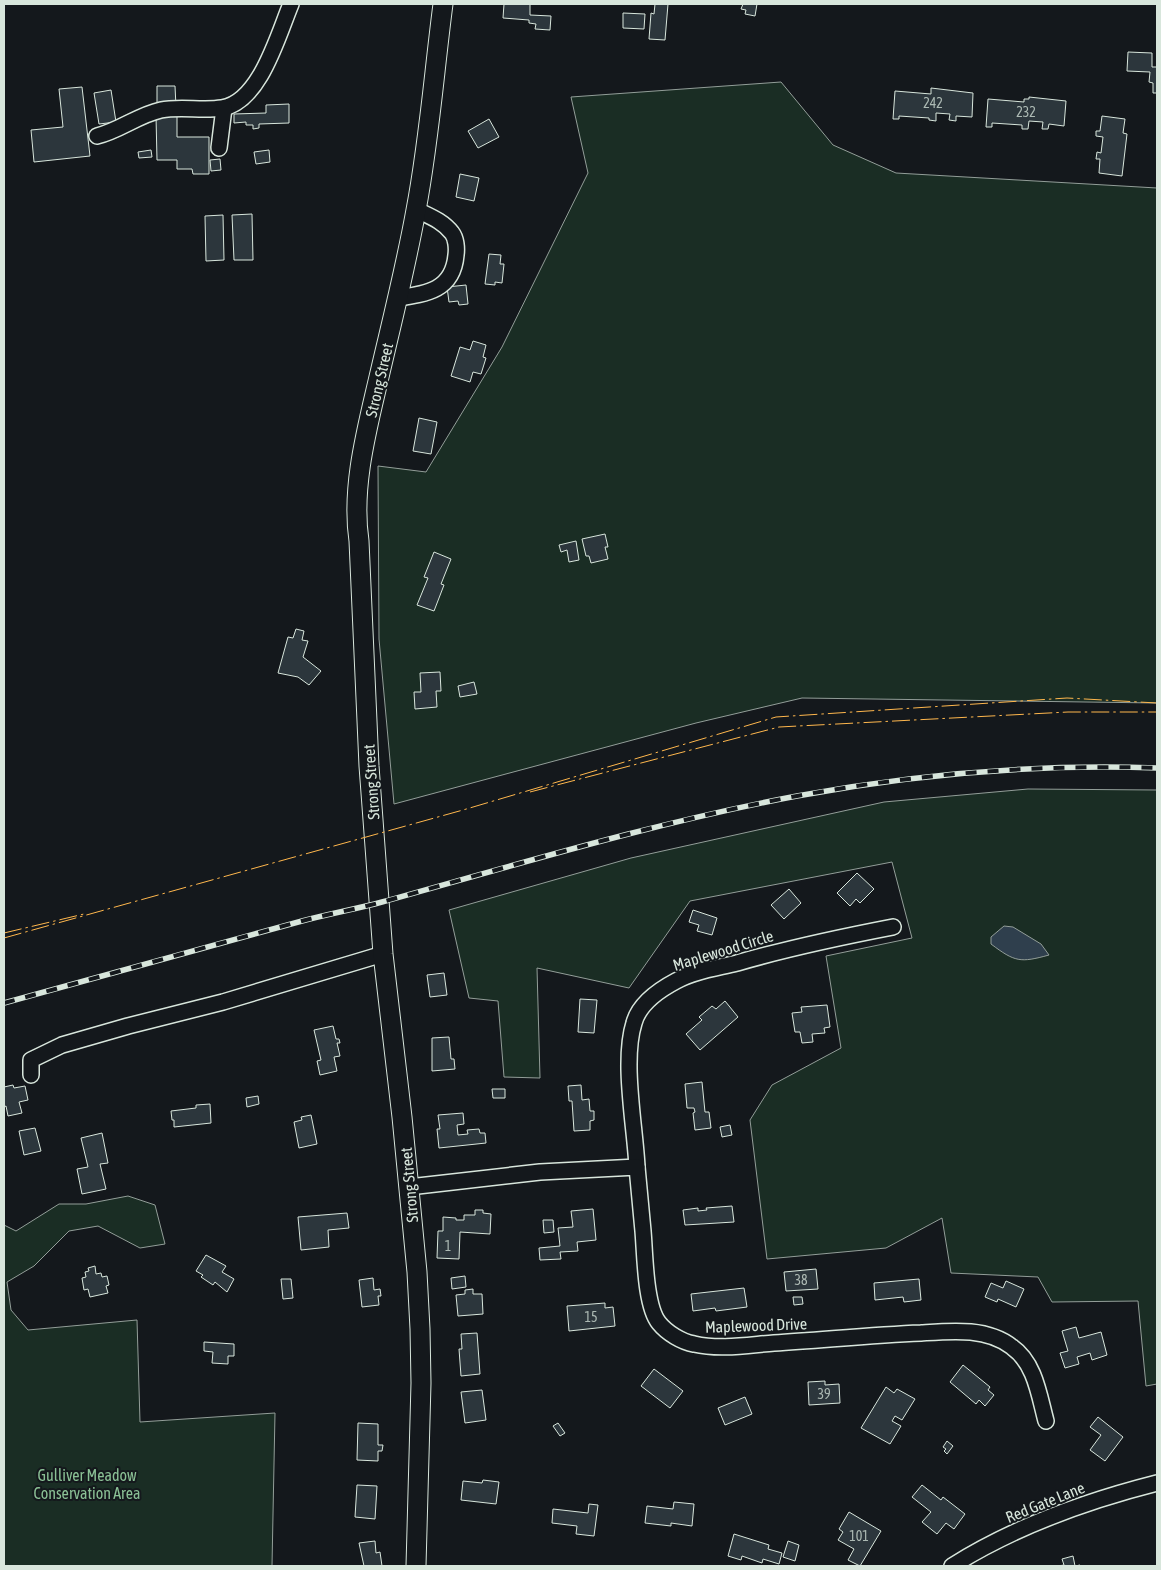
<svg xmlns="http://www.w3.org/2000/svg" width="1161" height="1570" viewBox="0 0 1161 1570" font-family="'Asap Condensed',sans-serif">
  <style>
    .green { fill: #1a2d24; stroke: #939e99 }
    .water { fill: #2f3f4d; stroke: #939e99 }
    .building { fill: #2c363c; stroke: #d8e6dc }
    .lines { fill: none; stroke-linecap: round; stroke-linejoin: round }
    .minor-casing { stroke: #d8e6dc; stroke-width: 18 }
    .major-casing { stroke: #d8e6dc; stroke-width: 21 }
    .minor { stroke: #14181c; stroke-width: 15 }
    .major { stroke: #14181c; stroke-width: 19 }
    .rail-casing { stroke: #d8e6dc; stroke-width: 5.5 }
    .rail { stroke: #14181c; stroke-width: 4; stroke-dasharray: 11; stroke-linecap: butt }
    .power { stroke: #ffb74d; stroke-width: 1; stroke-dasharray: 18 4 2.5 4; stroke-linecap: butt }
    .labels { text-anchor: middle; dominant-baseline: central; stroke-width: 4; stroke-linejoin: round; paint-order: stroke }
    .number-label { font-size: 14px; fill: #adbab4 }
    .street-label { font-size: 16px; fill: #d8e6dc; stroke: #14181c }
    .park-label { font-size: 16px; fill: #8ac095; stroke: #14181c }
  </style>
  <rect width="100%" height="100%" fill="#14181c"/>
  <g class="green">
    <path d="M781 82 833 145 896 173 1157 188V703L802 698 696 723 394 804 379 639 378 466 426 472 502 347 588 173 571 97Z"/>
    <path d="M1028 789 1157 790V1384L1146 1386 1138 1301 1052 1302 1038 1277 951 1273 942 1218 886 1248 767 1259 750 1120 772 1085 841 1048 826 956 912 938 892 862 690 901 629 988 537 968 540 1078 504 1077 498 1001 469 998 449 910 631 858 884 802Z"/>
    <path d="M128 1196 155 1205 165 1244 140 1248 98 1226 69 1231 34 1266 7 1282 11 1310 28 1330 137 1320 140 1422 275 1413 272 1566H4V1225L16 1231 59 1204H86Z"/>
  </g>
  <path class="water" d="M1004 926 1013 927 1041 944 1049 955C1020 963 1015 962 991 944V937Z"/>
  <g class="building">
    <path d="M504 4H530V15L551 16 550 30 535 29 536 24 529 23V20L503 18Z"/>
    <path d="M655 4H668L665 40 649 39 651 13 654 14Z"/>
    <path d="M743 4H757L755 16 745 14 746 10 741 9Z"/>
    <path d="M623 13 645 14 644 29 623 28Z"/>
    <path d="M1128 52 1152 53V67H1157V93H1153V83L1149 82 1150 72 1127 71Z"/>
    <path d="M157 86H175L176 107H157Z"/>
    <path d="M82 87 90 156 34 162 31 130 63 127 59 89Z"/>
    <path d="M931 88 973 93 972 117 956 116V121L949 120 950 114 936 113V121L929 120V118L899 116V119H893L895 91 931 94Z"/>
    <path d="M111 90 116 122 99 124 94 93Z"/>
    <path d="M1029 97 1066 101 1064 126 1049 124 1048 129H1042L1043 122 1029 121 1028 129H1022V125L992 123V127H986L988 99 1024 102V99H1029Z"/>
    <path d="M289 104V123L259 124V128L253 129V125H246V122L234 123V114L266 113V105Z"/>
    <path d="M156 116H177V137H209V174H193L192 169H177V160H157Z"/>
    <path d="M1102 116 1125 119 1123 133 1127 134 1122 176 1099 173 1100 159H1096L1097 152 1101 153 1103 137 1096 136V131H1100Z"/>
    <path d="M489 119 499 137 478 148 468 131Z"/>
    <path d="M151 150 152 157 139 158 138 152Z"/>
    <path d="M269 150 270 162 256 164 254 152Z"/>
    <path d="M220 159 221 170 211 171 210 160Z"/>
    <path d="M460 174 479 178 474 201 456 197Z"/>
    <path d="M252 214 253 260H234L232 215Z"/>
    <path d="M223 215 224 260 206 261 205 216Z"/>
    <path d="M489 254 501 255 500 264H504L502 283 495 282V285L485 284Z"/>
    <path d="M466 285 468 304 459 305 458 301 449 302 447 287Z"/>
    <path d="M473 341 486 345 483 357 486 358 481 374 473 372 470 382 451 376 460 347 470 350Z"/>
    <path d="M419 418 437 422 431 454 413 451Z"/>
    <path d="M605 534 608 547H605L608 559 591 563 589 556H586L582 539Z"/>
    <path d="M576 541 579 560 569 562 567 550 561 552 559 545Z"/>
    <path d="M434 552 451 559 441 584 444 585 434 611 417 605 428 578 424 577Z"/>
    <path d="M296 629 304 631 302 640 308 641 303 657 321 671 309 685 298 677 278 673 288 637 293 638Z"/>
    <path d="M440 672 441 691H436L437 707 415 709 414 692H421L420 673Z"/>
    <path d="M474 682 477 694 460 697 458 686Z"/>
    <path d="M857 873 874 889 860 903 856 899 850 906 837 893Z"/>
    <path d="M789 889 801 903 784 919 771 905Z"/>
    <path d="M693 910 717 918 712 935 697 931 699 925 689 922Z"/>
    <path d="M444 973 447 995 430 997 427 975Z"/>
    <path d="M580 999 597 1000 594 1033 578 1032Z"/>
    <path d="M725 1001 738 1017 700 1050 686 1034 702 1020 699 1017 712 1006 716 1009Z"/>
    <path d="M827 1005 830 1027 824 1028 825 1033 812 1034 813 1042 802 1043 800 1032H795L792 1013 802 1012 801 1007Z"/>
    <path d="M333 1026 336 1039H339L340 1043H337L340 1056 334 1057 337 1071 320 1075 317 1061 321 1060 314 1030Z"/>
    <path d="M449 1037 451 1059H454L455 1069 432 1071V1038Z"/>
    <path d="M702 1082 705 1112H709L711 1128 695 1130 693 1113 695 1112 694 1108H687L685 1084Z"/>
    <path d="M13 1085 14 1088 25 1086 28 1100 19 1102 22 1113 8 1116 6 1106 4 1107V1087Z"/>
    <path d="M581 1085 582 1100 589 1099 590 1111H594V1120L590 1121V1130L574 1131 572 1101H569L568 1086Z"/>
    <path d="M492 1089H505V1098H493Z"/>
    <path d="M258 1096 259 1104 247 1107 246 1098Z"/>
    <path d="M210 1104 211 1123 174 1127V1120H172L171 1111 196 1108V1105Z"/>
    <path d="M463 1113 464 1124 457 1125 458 1135 468 1134 467 1130 479 1129 480 1133H485L486 1143 439 1148 437 1129H440L438 1115Z"/>
    <path d="M311 1115 317 1144 299 1148 294 1122 302 1120 301 1117Z"/>
    <path d="M730 1125 732 1135 722 1137 720 1127Z"/>
    <path d="M35 1128 41 1151 24 1155 19 1131Z"/>
    <path d="M102 1133 108 1163 100 1164 106 1189 82 1194 77 1169 88 1167 81 1138Z"/>
    <path d="M732 1206 734 1222 685 1225 683 1210 698 1208V1211L707 1210 706 1208Z"/>
    <path d="M593 1209 596 1240 577 1242 578 1251 560 1252 561 1259 540 1260 539 1248 560 1246 558 1228 573 1227 571 1211Z"/>
    <path d="M475 1210H483V1213L491 1214 490 1234 460 1232 459 1259 437 1258 438 1231H443V1217L456 1218V1220H464V1215H475Z"/>
    <path d="M347 1213 349 1228 328 1230 329 1247 301 1250 298 1217Z"/>
    <path d="M543 1220H553L554 1232 544 1233Z"/>
    <path d="M206 1255 226 1266 222 1272 234 1279 227 1292 215 1282 213 1285 201 1277 203 1275 196 1271Z"/>
    <path d="M95 1266 96 1274 101 1273 102 1277 107 1276 109 1285 106 1286 108 1293 90 1297 88 1289 84 1290 82 1278 86 1277 85 1272 89 1271 88 1268Z"/>
    <path d="M816 1269 818 1289 786 1291 784 1272Z"/>
    <path d="M465 1276 466 1287 452 1289 451 1278Z"/>
    <path d="M373 1278 374 1290 380 1289 381 1296H378L379 1305 362 1307 359 1280Z"/>
    <path d="M281 1279H291L293 1298 283 1299Z"/>
    <path d="M919 1279 921 1300 904 1302 903 1297 875 1300 874 1283Z"/>
    <path d="M1006 1281 1024 1289 1016 1307 998 1299 997 1302 985 1297 991 1283 1003 1288Z"/>
    <path d="M744 1288 747 1307 716 1311 715 1308 693 1311 691 1294Z"/>
    <path d="M473 1289V1294H482L483 1314 458 1316 456 1295 465 1294V1290Z"/>
    <path d="M793 1297H802L803 1304 794 1305Z"/>
    <path d="M605 1303V1308L613 1307 615 1326 569 1331 567 1306Z"/>
    <path d="M1076 1327 1079 1338 1101 1332 1107 1355 1092 1360 1090 1353 1077 1357 1079 1364 1065 1368 1060 1353 1068 1351 1062 1331Z"/>
    <path d="M477 1333 480 1374 461 1376 459 1349H462L461 1334Z"/>
    <path d="M204 1342 234 1344V1356H228V1364L212 1363 213 1352 204 1351Z"/>
    <path d="M963 1365 990 1387 988 1390 994 1395 985 1406 979 1400 976 1404 950 1382Z"/>
    <path d="M654 1369 683 1391 670 1408 641 1386Z"/>
    <path d="M825 1381V1385L839 1384 840 1403 809 1405 808 1382Z"/>
    <path d="M886 1387 894 1393 897 1389 915 1399 902 1420 895 1416 892 1421 901 1426 890 1444 861 1428Z"/>
    <path d="M482 1390 486 1420 465 1423 461 1392Z"/>
    <path d="M745 1397 752 1414 725 1425 718 1408Z"/>
    <path d="M1098 1417 1123 1437 1105 1461 1090 1450 1101 1435 1090 1427Z"/>
    <path d="M358 1423 378 1424V1445H383L382 1451H378V1461L357 1460Z"/>
    <path d="M558 1423 565 1433 560 1436 553 1426Z"/>
    <path d="M947 1441 953 1446 947 1454 944 1451 946 1449 943 1447Z"/>
    <path d="M483 1480 499 1482 496 1504 461 1500 463 1481 482 1483Z"/>
    <path d="M357 1485 377 1486 375 1519 355 1517Z"/>
    <path d="M922 1485 941 1500 943 1497 965 1514 954 1529 946 1523 937 1534 922 1522 931 1512 912 1497Z"/>
    <path d="M674 1502 694 1504 692 1526 671 1523V1526L645 1523 647 1506 673 1509Z"/>
    <path d="M589 1504 598 1505 594 1536 576 1534 577 1526 552 1523 553 1509 588 1513Z"/>
    <path d="M849 1512 881 1531 860 1566 848 1560 854 1549 838 1540 843 1532 839 1529Z"/>
    <path d="M734 1534 769 1545 768 1549 782 1553 779 1564 763 1559 762 1563 742 1556 741 1560 728 1556Z"/>
    <path d="M375 1541 376 1553 380 1552 382 1566H364L359 1543Z"/>
    <path d="M788 1541 799 1545 795 1561 783 1557Z"/>
    <path d="M1073 1556 1075 1566 1080 1565 1081 1566H1058L1064 1565 1062 1559Z"/>
  </g>
  <g class="lines">
    <defs>
      <g id="minor">
        <path d="M97 136C119 131 138 115 161 110 180 106 202 111 222 108 260 102 278 35 291 4"/>
        <path d="M219 148 224 108"/>
        <path d="M398 298C427 294 453 290 456 255 457 248 456 238 452 233 443 221 429 216 417 210"/>
        <path d="M31 1075V1060L62 1045 128 1026 223 1002 383 954"/>
        <path d="M637 1167C635 1126 622 1061 634 1023 639 1004 659 990 676 981 694 971 717 968 737 963 789 948 841 937 893 927"/>
        <path d="M409 1187 540 1172 637 1167C639 1188 641 1209 643 1231 645 1253 645 1306 659 1323 667 1333 682 1342 694 1344 720 1350 748 1345 774 1343 823 1340 872 1335 921 1333 950 1331 987 1327 1012 1347 1035 1363 1039 1395 1046 1421"/>
        <path d="M952 1566C1014 1527 1086 1501 1157 1483"/>
      </g>
      <path id="major" d="M416 1566 421 1383 420 1329 417 1272 402 1117 383 954 369 766 359 541C351 487 367 429 379 377 392 321 406 266 416 210 429 142 434 73 443 4"/>
    </defs>
    <use href="#minor" class="minor-casing"/>
    <use href="#major" class="major-casing"/>
    <use href="#minor" class="minor"/>
    <use href="#major" class="major"/>
    <defs>
      <path id="rail" d="M4 1003C103 976 202 948 302 921 328 914 356 909 382 902 519 864 657 822 797 796 915 774 1037 764 1157 768"/>
    </defs>
    <use href="#rail" class="rail-casing"/>
    <use href="#rail" class="rail"/>
    <g class="power">
      <path d="M530 792 779 727 1068 712H1157"/>
      <path d="M4 933 84 914"/>
      <path d="M4 938 463 810 776 717 1067 698 1157 703"/>
    </g>
  </g>
  <g class="labels">
    <g class="number-label">
      <text x="933" y="103">242</text>
      <text x="1026" y="112">232</text>
      <text x="448" y="1246">1</text>
      <text x="801" y="1280">38</text>
      <text x="591" y="1317">15</text>
      <text x="824" y="1394">39</text>
      <text x="859" y="1536">101</text>
    </g>
    <g class="street-label">
      <text transform="translate(379 380) rotate(-77)">Strong Street</text>
      <text transform="translate(371 782) rotate(-94)">Strong Street</text>
      <text transform="translate(723 950) rotate(-17)">Maplewood Circle</text>
      <text transform="translate(409 1185) rotate(-95)">Strong Street</text>
      <text transform="translate(756 1325) rotate(-2)">Maplewood Drive</text>
      <text transform="translate(1045 1502) rotate(-22)">Red Gate Lane</text>
    </g>
    <g class="park-label">
      <text x="87" y="1475">Gulliver Meadow<tspan x="87" dy="18">Conservation Area</tspan></text>
    </g>
  </g>
  <rect width="1161" height="1570" fill="none" stroke="#d8e6dc" stroke-width="10"/>
</svg>
